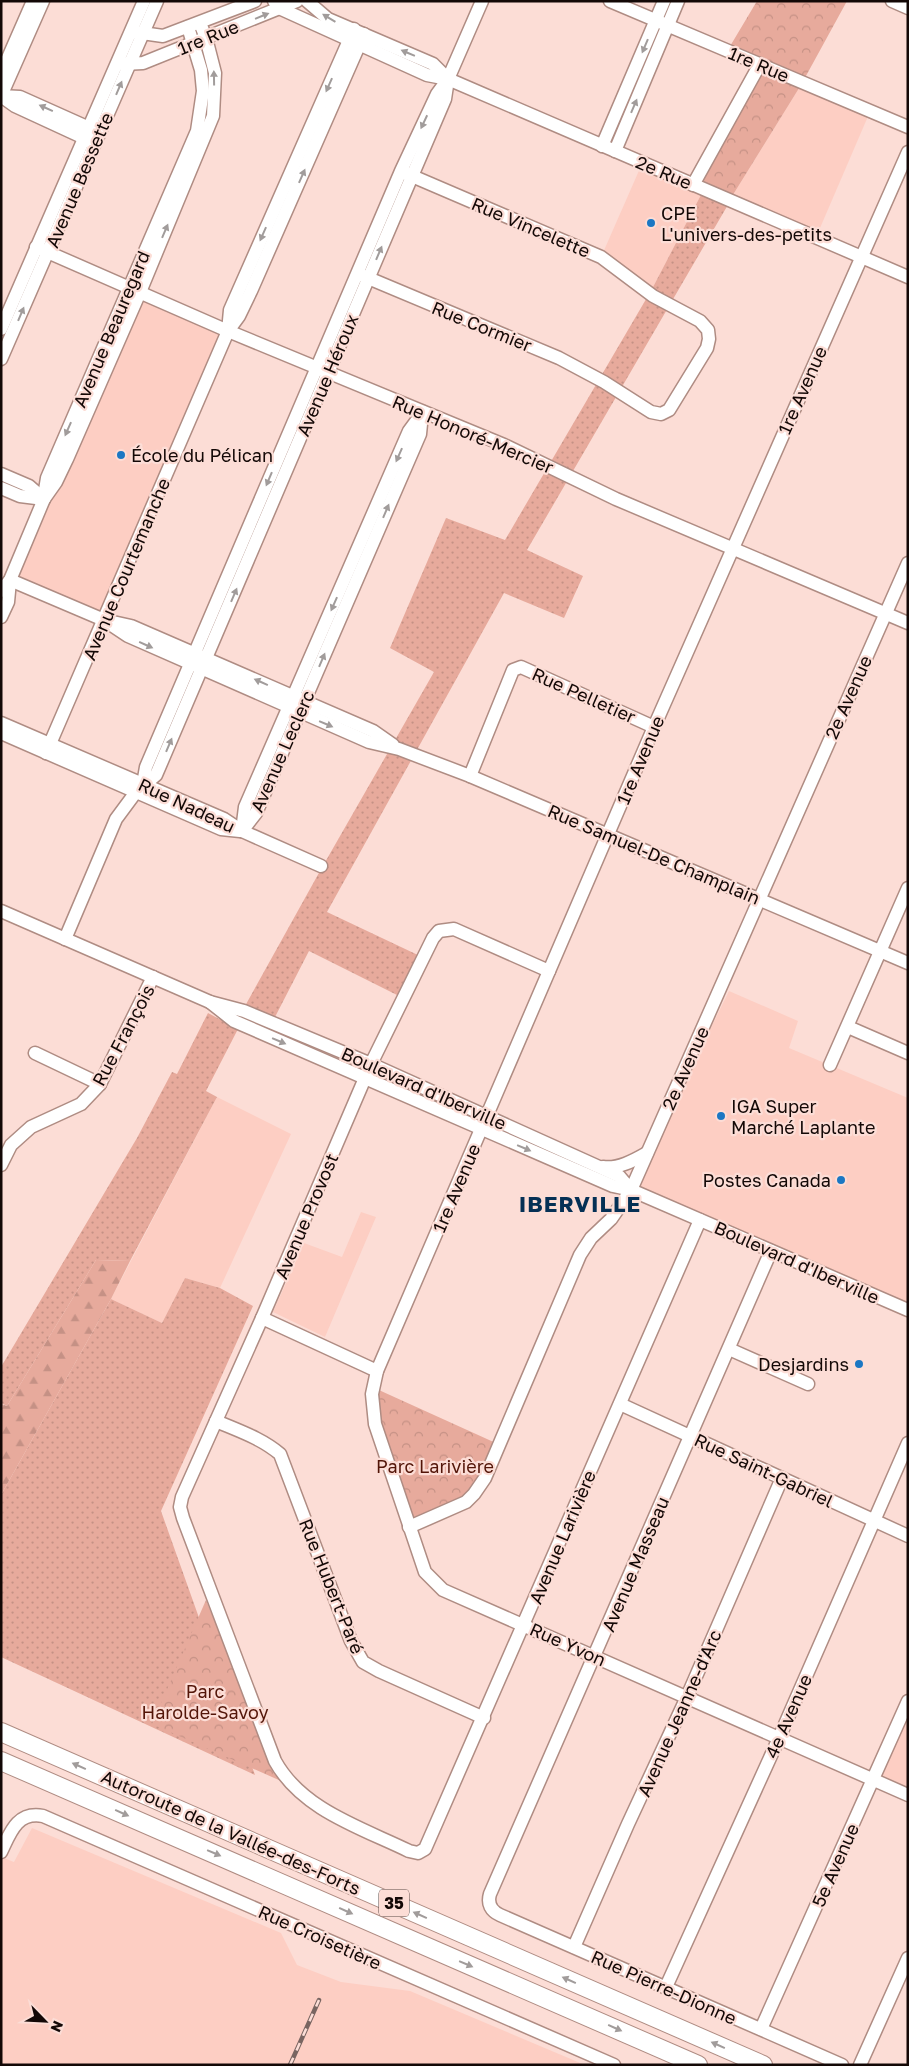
<svg xmlns="http://www.w3.org/2000/svg" width="909" height="2066" viewBox="0 0 909 2066" font-family="'Golos Text',sans-serif">
  <style>
    .built { fill: #fdcec3 }
    .grass { fill: url(#grass-dots) }
    .forest { fill: url(#forest-firs) }
    .park { fill: url(#park-crowns) }
    .lines { fill: none; stroke-linecap: round; stroke-linejoin: round }
    .minor-casing { stroke: #af8c83; stroke-width: 15 }
    .highway-casing { stroke: #af8c83; stroke-width: 20 }
    .minor { stroke: #fff; stroke-width: 12 }
    .highway { stroke: #fff; stroke-width: 18 }
    .rail-casing { stroke: #796561; stroke-width: 4.5 }
    .rail { stroke: #fcddd6; stroke-width: 2.5; stroke-dasharray: 8; stroke-linecap: butt }
    .oneway { fill: #a19c9b }
    .poi-dot { fill: #1b77c3; stroke: #fcddd6; stroke-width: 2 }
    .labels { text-anchor: middle; dominant-baseline: central; stroke-width: 4.5; stroke-linejoin: round; paint-order: stroke }
    .shield { fill: #fcddd6; stroke: #594844; stroke-width: 1 }
    .shield-label { font-size: 16px; font-weight: bold; fill: #130806 }
    .street-label { font-size: 18px; fill: #130806; stroke: #fcddd6 }
    .poi-label { font-size: 18px; fill: #130806; stroke: #fcddd6; text-anchor: start }
    .park-label { font-size: 18px; fill: #531508; stroke: #fcddd6 }
    .district-label { font-size: 22px; font-weight: bold; letter-spacing: 1px; fill: #053055; stroke: #fcddd6 }
  </style>
  <defs>
    <pattern id="grass-dots" width="8" height="8" patternUnits="userSpaceOnUse" patternTransform="scale(1.25)"><rect width="8" height="8" fill="#e7aa9c"/><path d="M2 2h.1M6 6h.1" fill="none" stroke="#c59185" stroke-width="1.8" stroke-linecap="round"/></pattern>
    <pattern id="forest-firs" width="22" height="20" patternUnits="userSpaceOnUse" patternTransform="scale(1.25)"><rect width="22" height="20" fill="#e7aa9c"/><path d="M5 1l3.5 6h-7zM16 11l3.5 6h-7z" fill="#c59185"/></pattern>
    <pattern id="park-crowns" width="20" height="18" patternUnits="userSpaceOnUse" patternTransform="scale(1.25)"><rect width="20" height="18" fill="#e7aa9c"/><path d="M2 6a3 3 0 1 1 6 0M12 15a3 3 0 1 1 6 0" fill="none" stroke="#c59185"/></pattern>
  </defs>
  <rect width="100%" height="100%" fill="#fcddd6"/>
  <g class="built">
    <path d="M801 85 869 114 817 235 731 198Z"/>
    <path d="M641 166 703 191 652 289 602 255Z"/>
    <path d="M140 292 228 331 104 620 10 580Z"/>
    <path d="M729 991 798 1021 789 1048 908 1098V1303L631 1190Z"/>
    <path d="M217 1097 291 1134 220 1288 185 1278 162 1323 111 1299Z"/>
    <path d="M361 1212 376 1217 325 1337 273 1312 304 1243 342 1257Z"/>
    <path d="M908 1701V1795L873 1780Z"/>
    <path d="M32 1828 281 1933 297 1965 341 1982 410 1991 585 2065H1V1857L14 1862Z"/>
  </g>
  <g class="grass">
    <path d="M703 191 729 203 527 550 583 576 564 618 504 593 327 912 420 956 403 998 309 951 274 1019 245 1006 320 871 434 672 390 648 446 518 505 540 652 289Z"/>
    <path d="M208 1013 238 1029 206 1091 217 1097 130 1261 96 1260 7 1406 1 1403V1367L137 1138 172 1072 177 1074Z"/>
    <path d="M185 1278 220 1288 253 1306 161 1511 255 1775 1 1657V1495L111 1299 162 1323Z"/>
  </g>
  <path class="forest" d="M96 1260 130 1261 111 1299 1 1495V1404L7 1406Z"/>
  <g class="park">
    <path d="M757 1H847L801 85 731 198 697 185 759 65 726 53Z"/>
    <path d="M370 1386 498 1444 472 1496 409 1527Z"/>
    <path d="M206 1600 281 1781 152 1724Z"/>
  </g>
  <g class="lines">
    <defs>
      <g id="minor">
        <path d="M274 1 279 8 427 75 448 79 908 277"/>
        <path d="M307 1 328 19 433 64 448 79"/>
        <path d="M610 1 908 127"/>
        <path d="M892 1 908 8"/>
        <path d="M135 32 163 36 255 1"/>
        <path d="M122 64 143 63 297 1"/>
        <path d="M1 74 33 1"/>
        <path d="M1 96 20 97 96 131"/>
        <path d="M1 96 15 106 93 142"/>
        <path d="M1 96 43 1"/>
        <path d="M602 146 664 1"/>
        <path d="M615 151 678 1"/>
        <path d="M908 152 654 727 377 1371 372 1394 375 1424 425 1572 443 1590 908 1795"/>
        <path d="M693 185 760 64"/>
        <path d="M36 247 228 331 504 445 616 499 908 623"/>
        <path d="M361 275 559 358 604 382 651 412 661 414 669 410 707 348 709 339 708 330 700 321 653 296 601 257 405 173"/>
        <path d="M1 329 144 1"/>
        <path d="M228 331 230 310 354 29"/>
        <path d="M1 359 157 1"/>
        <path d="M1 474 29 486 44 499"/>
        <path d="M1 488 20 496 44 499"/>
        <path d="M44 496 47 478 197 131 203 91 201 70 188 27"/>
        <path d="M10 580 104 620 131 626 373 731 393 745"/>
        <path d="M1 591 10 580 44 499 56 482 67 459 140 292 213 116 215 73 206 38 200 23"/>
        <path d="M1 617 8 602 10 581"/>
        <path d="M104 620 128 636 369 742 399 749 470 776 908 963"/>
        <path d="M1 723 224 819 242 831 321 866"/>
        <path d="M1 733 221 829 240 831"/>
        <path d="M46 753 228 331 239 316 251 291 364 34"/>
        <path d="M470 776 513 670 521 667 654 727"/>
        <path d="M143 784 146 767 401 171 437 94 448 79 482 1"/>
        <path d="M242 831 245 807 409 431 423 412"/>
        <path d="M242 831 256 813 420 434 422 414"/>
        <path d="M1 911 210 1002 244 1011 371 1064 619 1176 631 1190"/>
        <path d="M65 939 116 819 136 792 156 775 445 99 448 79"/>
        <path d="M549 971 454 929 439 931 433 938 371 1064 262 1318 182 1497 180 1507 183 1518 275 1761C302 1810 362 1828 409 1851L418 1853 425 1849 700 1220"/>
        <path d="M210 1002 234 1021 613 1186 631 1190 908 1310"/>
        <path d="M848 1027 908 1053"/>
        <path d="M35 1053 100 1084"/>
        <path d="M830 1065 908 888"/>
        <path d="M1 1165 11 1145 31 1127 81 1104 100 1084 153 977"/>
        <path d="M603 1167C618 1169 633 1161 647 1153"/>
        <path d="M771 1251 490 1894C487 1904 491 1911 500 1915L842 2065"/>
        <path d="M262 1318 377 1371"/>
        <path d="M729 1349 808 1384"/>
        <path d="M620 1404 908 1536"/>
        <path d="M216 1421C239 1431 261 1438 280 1454L351 1641 363 1662 379 1671 484 1718"/>
        <path d="M409 1527 466 1502 474 1494 485 1478 580 1255 591 1238 611 1219 631 1190 908 563"/>
        <path d="M1 1852C10 1833 17 1811 43 1816L614 2065"/>
        <path d="M574 1947 628 1824 687 1697 782 1478"/>
        <path d="M666 1987 779 1738 908 1443"/>
        <path d="M761 2029 908 1701"/>
        <path d="M860 2065 908 1958"/>
      </g>
      <g id="highway">
        <path d="M1 1732 763 2065"/>
        <path d="M1 1761 698 2065"/>
      </g>
    </defs>
    <use href="#minor" class="minor-casing"/>
    <use href="#highway" class="highway-casing"/>
    <use href="#minor" class="minor"/>
    <use href="#highway" class="highway"/>
    <defs>
      <path id="rail" d="M290 2065 319 2000"/>
    </defs>
    <use href="#rail" class="rail-casing"/>
    <use href="#rail" class="rail"/>
  </g>
  <defs><path id="oneway-solid" d="M-6-.8H1V-3.2L6.5 0L1 3.2V.8H-6Z" transform="scale(1.25)"/></defs>
  <g class="oneway">
    <use href="#oneway-solid" transform="translate(262 16) rotate(-22)"/>
    <use href="#oneway-solid" transform="translate(329 18) rotate(-149)"/>
    <use href="#oneway-solid" transform="translate(645 46) rotate(113)"/>
    <use href="#oneway-solid" transform="translate(408 53) rotate(-157)"/>
    <use href="#oneway-solid" transform="translate(214 78) rotate(-91)"/>
    <use href="#oneway-solid" transform="translate(329 85) rotate(114)"/>
    <use href="#oneway-solid" transform="translate(119 88) rotate(-67)"/>
    <use href="#oneway-solid" transform="translate(634 106) rotate(-67)"/>
    <use href="#oneway-solid" transform="translate(46 108) rotate(-156)"/>
    <use href="#oneway-solid" transform="translate(424 122) rotate(115)"/>
    <use href="#oneway-solid" transform="translate(302 176) rotate(-66)"/>
    <use href="#oneway-solid" transform="translate(165 231) rotate(-67)"/>
    <use href="#oneway-solid" transform="translate(263 234) rotate(114)"/>
    <use href="#oneway-solid" transform="translate(379 253) rotate(-67)"/>
    <use href="#oneway-solid" transform="translate(21 314) rotate(-67)"/>
    <use href="#oneway-solid" transform="translate(68 429) rotate(114)"/>
    <use href="#oneway-solid" transform="translate(399 455) rotate(114)"/>
    <use href="#oneway-solid" transform="translate(269 479) rotate(113)"/>
    <use href="#oneway-solid" transform="translate(386 511) rotate(-67)"/>
    <use href="#oneway-solid" transform="translate(234 595) rotate(-67)"/>
    <use href="#oneway-solid" transform="translate(334 604) rotate(114)"/>
    <use href="#oneway-solid" transform="translate(146 645) rotate(24)"/>
    <use href="#oneway-solid" transform="translate(322 660) rotate(-67)"/>
    <use href="#oneway-solid" transform="translate(261 682) rotate(-156)"/>
    <use href="#oneway-solid" transform="translate(326 724) rotate(23)"/>
    <use href="#oneway-solid" transform="translate(169 745) rotate(-67)"/>
    <use href="#oneway-solid" transform="translate(279 1041) rotate(23)"/>
    <use href="#oneway-solid" transform="translate(524 1148) rotate(23)"/>
    <use href="#oneway-solid" transform="translate(79 1766) rotate(-156)"/>
    <use href="#oneway-solid" transform="translate(122 1813) rotate(24)"/>
    <use href="#oneway-solid" transform="translate(214 1853) rotate(23)"/>
    <use href="#oneway-solid" transform="translate(346 1911) rotate(24)"/>
    <use href="#oneway-solid" transform="translate(420 1915) rotate(-156)"/>
    <use href="#oneway-solid" transform="translate(466 1964) rotate(23)"/>
    <use href="#oneway-solid" transform="translate(569 1980) rotate(-156)"/>
    <use href="#oneway-solid" transform="translate(615 2028) rotate(24)"/>
    <use href="#oneway-solid" transform="translate(718 2045) rotate(-156)"/>
  </g>
  <g class="poi-dot">
    <circle cx="651" cy="223" r="5"/>
    <circle cx="121" cy="455" r="5"/>
    <circle cx="721" cy="1116" r="5"/>
    <circle cx="841" cy="1180" r="5"/>
    <circle cx="859" cy="1364" r="5"/>
  </g>
  <g class="labels">
    <rect class="shield" x="379" y="1889.5" width="30" height="27" rx="4"/>
    <g class="shield-label">
      <text x="394" y="1903">35</text>
    </g>
    <g class="street-label">
      <text transform="translate(208 37) rotate(-22)">1re Rue</text>
      <text transform="translate(759 64) rotate(23)">1re Rue</text>
      <text transform="translate(664 172) rotate(23)">2e Rue</text>
      <text transform="translate(79 180) rotate(-67)">Avenue Bessette</text>
      <text transform="translate(531 227) rotate(23)">Rue Vincelette</text>
      <text transform="translate(482 326) rotate(22)">Rue Cormier</text>
      <text transform="translate(111 329) rotate(-67)">Avenue Beauregard</text>
      <text transform="translate(327 375) rotate(-67)">Avenue Héroux</text>
      <text transform="translate(802 390) rotate(-66)">1re Avenue</text>
      <text transform="translate(473 434) rotate(23)">Rue Honoré-Mercier</text>
      <text transform="translate(126 569) rotate(-67)">Avenue Courtemanche</text>
      <text transform="translate(584 695) rotate(24)">Rue Pelletier</text>
      <text transform="translate(848 697) rotate(-66)">2e Avenue</text>
      <text transform="translate(282 751) rotate(-66)">Avenue Leclerc</text>
      <text transform="translate(640 760) rotate(-67)">1re Avenue</text>
      <text transform="translate(187 805) rotate(25)">Rue Nadeau</text>
      <text transform="translate(654 854) rotate(23)">Rue Samuel-De Champlain</text>
      <text transform="translate(123 1035) rotate(-62)">Rue François</text>
      <text transform="translate(685 1068) rotate(-66)">2e Avenue</text>
      <text transform="translate(424 1088) rotate(24)">Boulevard d'Iberville</text>
      <text transform="translate(456 1188) rotate(-67)">1re Avenue</text>
      <text transform="translate(306 1216) rotate(-67)">Avenue Provost</text>
      <text transform="translate(797 1262) rotate(24)">Boulevard d'Iberville</text>
      <text transform="translate(764 1470) rotate(25)">Rue Saint-Gabriel</text>
      <text transform="translate(562 1537) rotate(-67)">Avenue Larivière</text>
      <text transform="translate(635 1564) rotate(-67)">Avenue Masseau</text>
      <text transform="translate(332 1586) rotate(68)">Rue Hubert-Paré</text>
      <text transform="translate(568 1644) rotate(24)">Rue Yvon</text>
      <text transform="translate(679 1713) rotate(-66)">Avenue Jeanne-d'Arc</text>
      <text transform="translate(788 1716) rotate(-66)">4e Avenue</text>
      <text transform="translate(231 1832) rotate(24)">Autoroute de la Vallée-des-Forts</text>
      <text transform="translate(835 1865) rotate(-66)">5e Avenue</text>
      <text transform="translate(320 1937) rotate(24)">Rue Croisetière</text>
      <text transform="translate(664 1987) rotate(24)">Rue Pierre-Dionne</text>
    </g>
    <g class="poi-label">
      <text x="661" y="213">CPE<tspan x="661" dy="21">L'univers-des-petits</tspan></text>
      <text x="131" y="455">École du Pélican</text>
      <text x="731" y="1106">IGA Super<tspan x="731" dy="21">Marché Laplante</tspan></text>
      <text x="831" y="1180" text-anchor="end">Postes Canada</text>
      <text x="849" y="1364" text-anchor="end">Desjardins</text>
    </g>
    <g class="park-label">
      <text x="435" y="1466">Parc Larivière</text>
      <text x="205" y="1691">Parc<tspan x="205" dy="21">Harolde-Savoy</tspan></text>
    </g>
    <g class="district-label">
      <text x="580" y="1203">IBERVILLE</text>
    </g>
  </g>
  <rect width="909" height="2066" fill="none" stroke="#130806" stroke-width="5"/>
  <g transform="translate(45 2021) rotate(114)" stroke="#fcddd6" stroke-width="4" paint-order="stroke">
  <path d="M0-4L9 19L0 12L-9 19Z" fill="#130806"/>
  <text y="-8" font-size="14" font-weight="bold" text-anchor="middle" fill="#130806">N</text>
  </g>
</svg>
